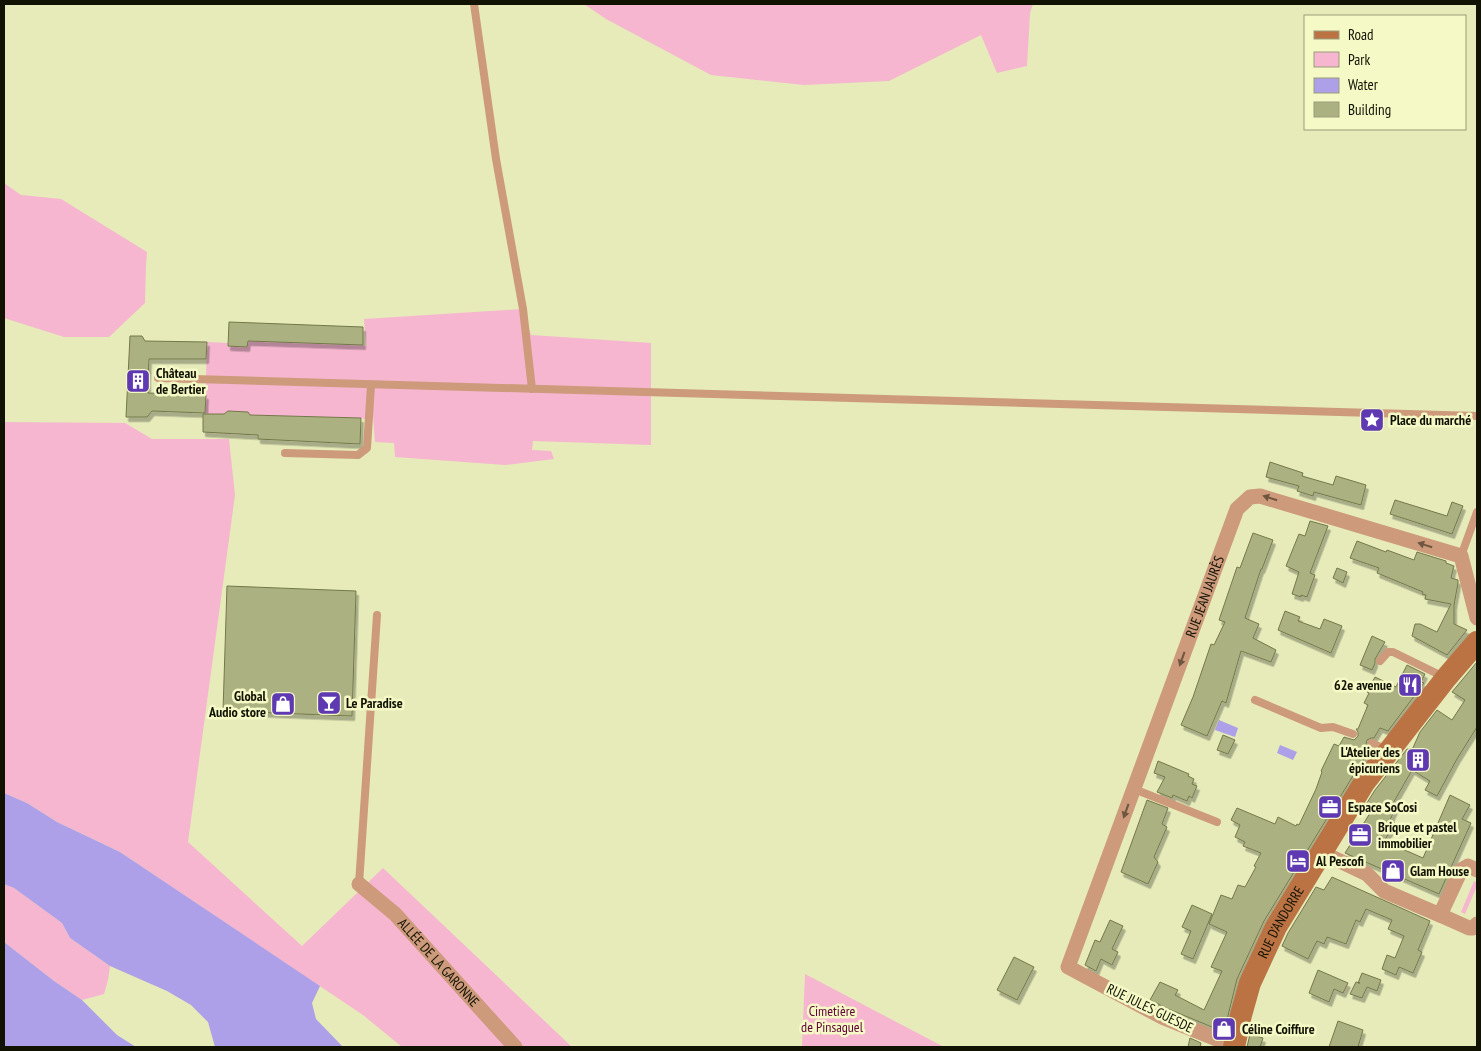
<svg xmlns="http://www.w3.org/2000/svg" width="1481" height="1051" viewBox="0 0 1481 1051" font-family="'PT Sans Narrow',sans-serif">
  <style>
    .green { fill: #f6b6d0 }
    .water { fill: #ada0e8 }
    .building { fill: #acb181; stroke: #74784a; filter: url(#shadow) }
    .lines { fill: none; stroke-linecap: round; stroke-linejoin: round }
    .service { stroke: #cd9a7c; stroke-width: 8 }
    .minor { stroke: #cd9a7c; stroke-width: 15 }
    .secondary { stroke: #bc7344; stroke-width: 22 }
    .oneway { fill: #6f563f }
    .labels { text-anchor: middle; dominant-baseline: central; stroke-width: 5; stroke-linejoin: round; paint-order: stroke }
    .poi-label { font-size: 14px; font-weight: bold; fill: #111202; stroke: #f4f9c6; text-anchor: start }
    .street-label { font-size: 14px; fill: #111202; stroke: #f4f9c6 }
    .park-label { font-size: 14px; fill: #61003a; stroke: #f4f9c6 }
  </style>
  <defs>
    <filter id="shadow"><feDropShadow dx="2.5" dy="4.5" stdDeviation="0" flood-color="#0004"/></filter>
  </defs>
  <rect width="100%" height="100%" fill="#e6ebb9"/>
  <g class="green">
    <path d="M584 4H1033L1030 13 1027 66 997 73 981 35 889 81 804 85 711 75 606 19Z"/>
    <path d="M4 183 21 195 61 199 147 252 146 265 145 303 109 337H64L4 318Z"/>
    <path d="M523 309 531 335 651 343V445L533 441 532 450 551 451 554 459 505 465 395 457 394 443 375 442 371 390 368 420 361 418 205 414 207 342 228 343V346L247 347 248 341 363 345 366 347 364 319Z"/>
    <path d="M4 422 125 423 152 439H229L235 495 188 842 302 946 383 868 572 1047H402L363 1015 120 852 57 822 27 803 4 793Z"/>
    <path d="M1474 881 1477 883V886L1465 914 1461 912Z"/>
    <path d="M4 884 14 888 62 923 70 938 110 966 108 980 104 994 82 1000 54 981 4 942Z"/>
    <path d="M805 974 944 1047H802Z"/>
  </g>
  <g class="water">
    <path d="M1219 720 1238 728 1235 737 1215 730Z"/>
    <path d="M1280 745 1297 752 1293 760 1277 753Z"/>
    <path d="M4 793 27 803 57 822 120 852 320 986 312 1003 316 1019 343 1047H215L208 1022 191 1005 167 991 110 966 70 938 62 923 14 888 4 884Z"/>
    <path d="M4 942 54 981 82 1000 117 1035 136 1047H4Z"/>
  </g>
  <g class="building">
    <path d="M229 322 363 327V345L248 341 247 347 228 346Z"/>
    <path d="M130 336H142L145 341 207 342 206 359H149L148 377V393L206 395 205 413 152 411 147 417H126Z"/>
    <path d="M228 411 248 412 250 415 361 418 360 444 258 439V435L203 432V414H224Z"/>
    <path d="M1270 462 1303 473 1302 476 1333 485 1336 476 1366 485 1361 505 1314 492 1313 496 1297 491 1299 486 1266 477Z"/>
    <path d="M1395 500 1447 516 1452 502 1463 506 1452 534 1390 514Z"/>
    <path d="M1310 521 1328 526 1310 573 1315 575 1307 597 1301 595V597L1292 594 1299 572 1286 566 1299 534 1305 536Z"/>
    <path d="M1253 533 1273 540 1262 569H1261L1245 618 1259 624 1253 638 1276 650 1271 662 1241 651 1226 703 1222 701 1207 736 1181 725 1193 697 1211 644 1214 645 1225 622 1219 620 1237 567 1240 568Z"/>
    <path d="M1357 541 1386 552 1387 550 1414 560 1417 552 1446 561V563L1454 566 1451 578 1458 580V583L1454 605V624L1467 630 1447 655 1412 636 1415 624H1420L1437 632 1451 604 1425 599 1426 595 1422 594 1423 592 1377 573 1379 568 1350 558Z"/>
    <path d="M1337 568 1347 572 1343 583 1333 578Z"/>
    <path d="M227 586 356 591 352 716 223 711Z"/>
    <path d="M1285 611 1300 617 1298 621 1320 629 1324 619 1342 626 1331 653 1278 630Z"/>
    <path d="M1372 636 1385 642 1375 659V663L1372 670 1360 665Z"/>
    <path d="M1477 662V727L1457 759 1437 796 1425 790 1430 781 1412 770 1391 807 1395 809 1390 820 1395 823 1384 841 1423 858 1450 795 1470 805 1462 819 1471 823 1439 894 1345 853 1372 810 1365 806 1375 790 1407 749 1412 750 1420 732 1437 710 1452 720 1465 700 1452 692Z"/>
    <path d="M1407 665 1425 674 1421 682 1424 683 1388 731 1380 728 1374 738H1371L1367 740 1366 744 1369 748 1361 766 1353 776 1264 921 1237 979 1224 1032 1166 1008 1150 1000 1160 982 1178 990 1175 995 1204 1010 1222 971 1211 967 1227 932 1209 924 1221 895 1232 899 1238 885 1245 887 1256 867 1254 866 1261 853 1243 846 1245 842 1235 837 1240 825 1231 820 1237 808 1275 824 1278 817 1296 826 1297 824 1299 825 1316 789 1322 772 1321 771 1334 744 1339 746 1344 737 1354 740 1358 736V732L1356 729H1358L1368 705 1364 703 1369 693 1367 692 1375 677 1396 687Z"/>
    <path d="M1223 735 1235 740 1228 754 1217 750Z"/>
    <path d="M1158 761 1189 774 1188 776 1194 779 1192 784 1197 786 1192 798 1189 796 1187 801 1173 795 1172 798 1157 792 1165 777 1154 773Z"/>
    <path d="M1147 800 1168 808 1162 824 1167 827 1154 857 1158 862 1148 884 1121 872Z"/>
    <path d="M1332 877 1430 921 1418 950 1422 952 1413 973 1399 967 1396 975 1382 969 1387 955 1395 958 1404 936 1388 929 1392 920 1366 909 1360 922 1356 920 1346 944 1327 937 1324 944 1317 941 1308 959 1282 946 1288 933 1316 887 1324 890Z"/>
    <path d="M1192 905 1212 914 1193 959 1181 954 1191 931 1182 927Z"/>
    <path d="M1110 920 1123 926 1112 949 1118 952 1112 965 1101 959 1096 971 1085 965 1095 940 1100 942Z"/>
    <path d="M1014 957 1034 967 1017 1000 997 990Z"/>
    <path d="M1318 970 1348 983 1343 993 1334 989 1329 1002 1309 993Z"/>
    <path d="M1362 973 1381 980 1377 991 1367 987 1362 998 1350 994 1356 982 1360 983H1358Z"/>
    <path d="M1338 1021 1363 1030 1358 1047H1329Z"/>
    <path d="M1250 1034 1263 1038 1260 1047H1247Z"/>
    <path d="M1190 1038 1201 1043 1200 1047H1188Z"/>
  </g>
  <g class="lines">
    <g class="service">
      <path d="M474 4 496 159 523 309 532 389"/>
      <path d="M158 378 1477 416"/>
      <path d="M285 453 358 455 367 448 371 385"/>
      <path d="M1461 556 1477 512"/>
      <path d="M1380 661 1388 652H1393L1444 677"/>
      <path d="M1255 700 1321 728 1333 727 1353 734"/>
      <path d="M1372 743 1387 750"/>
      <path d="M1134 789 1217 822"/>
      <path d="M359 884 377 615"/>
    </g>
    <g class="minor">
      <path d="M1323 853 1367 874 1384 891 1440 915"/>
      <path d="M1477 870 1468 866 1461 870 1440 915 1469 928H1473L1477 924"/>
      <path id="s1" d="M359 884 395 914 515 1047"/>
      <path id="s2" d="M1234 1046 1162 1017 1068 967 1237 509 1250 497 1260 496 1461 556 1477 618"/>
    </g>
    <path class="secondary" id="s3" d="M1234 1047 1241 1015 1250 983 1276 927 1364 783 1446 678 1477 642"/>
  </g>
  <defs><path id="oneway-solid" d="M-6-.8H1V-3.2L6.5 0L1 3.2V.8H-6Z" transform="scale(1.25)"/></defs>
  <g class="oneway">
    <use href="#oneway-solid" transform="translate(1270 498) rotate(-163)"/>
    <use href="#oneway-solid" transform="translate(1425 545) rotate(-163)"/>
    <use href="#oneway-solid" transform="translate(1182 659) rotate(110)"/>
    <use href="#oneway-solid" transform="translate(1126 811) rotate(110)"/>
  </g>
  <defs>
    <symbol id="building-square" viewBox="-11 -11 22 22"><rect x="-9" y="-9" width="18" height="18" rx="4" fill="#5f39b1" stroke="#f4f9c6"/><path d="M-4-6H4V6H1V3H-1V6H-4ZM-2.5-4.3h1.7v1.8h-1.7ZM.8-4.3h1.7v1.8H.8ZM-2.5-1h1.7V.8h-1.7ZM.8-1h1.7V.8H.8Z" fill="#fff"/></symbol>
    <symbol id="sight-square" viewBox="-11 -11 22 22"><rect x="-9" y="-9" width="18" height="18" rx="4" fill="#5f39b1" stroke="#f4f9c6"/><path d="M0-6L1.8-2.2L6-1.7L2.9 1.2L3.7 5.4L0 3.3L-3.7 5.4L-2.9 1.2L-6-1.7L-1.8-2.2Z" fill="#fff"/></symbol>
    <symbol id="restaurant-square" viewBox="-11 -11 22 22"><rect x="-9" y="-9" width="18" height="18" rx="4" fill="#5f39b1" stroke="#f4f9c6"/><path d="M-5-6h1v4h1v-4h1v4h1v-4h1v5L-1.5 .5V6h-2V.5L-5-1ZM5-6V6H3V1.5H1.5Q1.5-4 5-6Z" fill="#fff"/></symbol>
    <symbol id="bar-square" viewBox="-11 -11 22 22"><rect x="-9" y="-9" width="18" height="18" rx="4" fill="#5f39b1" stroke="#f4f9c6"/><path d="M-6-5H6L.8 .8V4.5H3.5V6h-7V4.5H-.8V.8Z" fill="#fff"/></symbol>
    <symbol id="shop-square" viewBox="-11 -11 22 22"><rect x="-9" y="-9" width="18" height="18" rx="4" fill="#5f39b1" stroke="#f4f9c6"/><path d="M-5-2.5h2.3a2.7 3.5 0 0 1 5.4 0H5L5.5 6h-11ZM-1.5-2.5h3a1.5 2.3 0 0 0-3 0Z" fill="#fff"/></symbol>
    <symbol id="office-square" viewBox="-11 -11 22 22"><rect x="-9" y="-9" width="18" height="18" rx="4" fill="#5f39b1" stroke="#f4f9c6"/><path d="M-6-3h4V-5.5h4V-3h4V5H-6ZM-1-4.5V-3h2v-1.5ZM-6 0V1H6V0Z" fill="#fff"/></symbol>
    <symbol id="hotel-square" viewBox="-11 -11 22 22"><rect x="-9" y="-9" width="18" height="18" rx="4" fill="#5f39b1" stroke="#f4f9c6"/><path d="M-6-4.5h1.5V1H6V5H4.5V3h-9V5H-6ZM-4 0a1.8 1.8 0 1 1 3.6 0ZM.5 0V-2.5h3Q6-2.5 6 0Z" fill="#fff"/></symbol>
  </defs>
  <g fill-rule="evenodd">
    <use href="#building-square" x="124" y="367" width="28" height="28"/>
    <use href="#sight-square" x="1358" y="406" width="28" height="28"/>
    <use href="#restaurant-square" x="1396" y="671" width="28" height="28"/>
    <use href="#bar-square" x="315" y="689" width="28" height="28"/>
    <use href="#shop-square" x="269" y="690" width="28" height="28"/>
    <use href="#building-square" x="1404" y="746" width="28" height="28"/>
    <use href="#office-square" x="1316" y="793" width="28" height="28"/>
    <use href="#office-square" x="1346" y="821" width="28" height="28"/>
    <use href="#hotel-square" x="1284" y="847" width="28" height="28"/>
    <use href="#shop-square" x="1379" y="857" width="28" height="28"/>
    <use href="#shop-square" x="1210" y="1015" width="28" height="28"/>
  </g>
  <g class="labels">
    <g class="poi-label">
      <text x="156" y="373">Château<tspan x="156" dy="16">de Bertier</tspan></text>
      <text x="1390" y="420">Place du marché</text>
      <text x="1392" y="685" text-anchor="end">62e avenue</text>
      <text x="266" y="696" text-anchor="end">Global<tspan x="266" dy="16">Audio store</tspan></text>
      <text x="346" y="703">Le Paradise</text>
      <text x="1400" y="752" text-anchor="end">L'Atelier des<tspan x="1400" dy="16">épicuriens</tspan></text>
      <text x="1348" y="807">Espace SoCosi</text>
      <text x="1378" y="827">Brique et pastel<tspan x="1378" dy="16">immobilier</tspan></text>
      <text x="1316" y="861">Al Pescofi</text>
      <text x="1410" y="871">Glam House</text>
      <text x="1242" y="1029">Céline Coiffure</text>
    </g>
    <g class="street-label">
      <text stroke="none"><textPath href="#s2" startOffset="579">RUE JEAN JAURÈS</textPath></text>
      <text stroke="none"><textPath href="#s3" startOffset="134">RUE D'ANDORRE</textPath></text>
      <text stroke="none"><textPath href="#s1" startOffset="112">ALLÉE DE LA GARONNE</textPath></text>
      <text transform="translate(1150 1008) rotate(26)">RUE JULES GUESDE</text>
    </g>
    <g class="park-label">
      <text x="832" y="1011">Cimetière<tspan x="832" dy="16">de Pinsaguel</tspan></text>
    </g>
  </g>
  <rect width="1481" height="1051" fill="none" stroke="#111202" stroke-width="10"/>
  <rect x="1304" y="15" width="162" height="115" fill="#f4f9c6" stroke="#999d78"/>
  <rect x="1314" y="31" width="25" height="8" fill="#bc7344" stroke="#999d78"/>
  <text x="1348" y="40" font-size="15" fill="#111202">Road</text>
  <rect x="1314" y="52" width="25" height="15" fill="#f6b6d0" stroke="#999d78"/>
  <text x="1348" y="65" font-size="15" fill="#111202">Park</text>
  <rect x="1314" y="78" width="25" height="15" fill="#ada0e8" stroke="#999d78"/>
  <text x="1348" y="90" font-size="15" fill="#111202">Water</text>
  <rect x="1314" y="102" width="25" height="15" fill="#acb181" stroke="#999d78"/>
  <text x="1348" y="115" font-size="15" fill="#111202">Building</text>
</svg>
